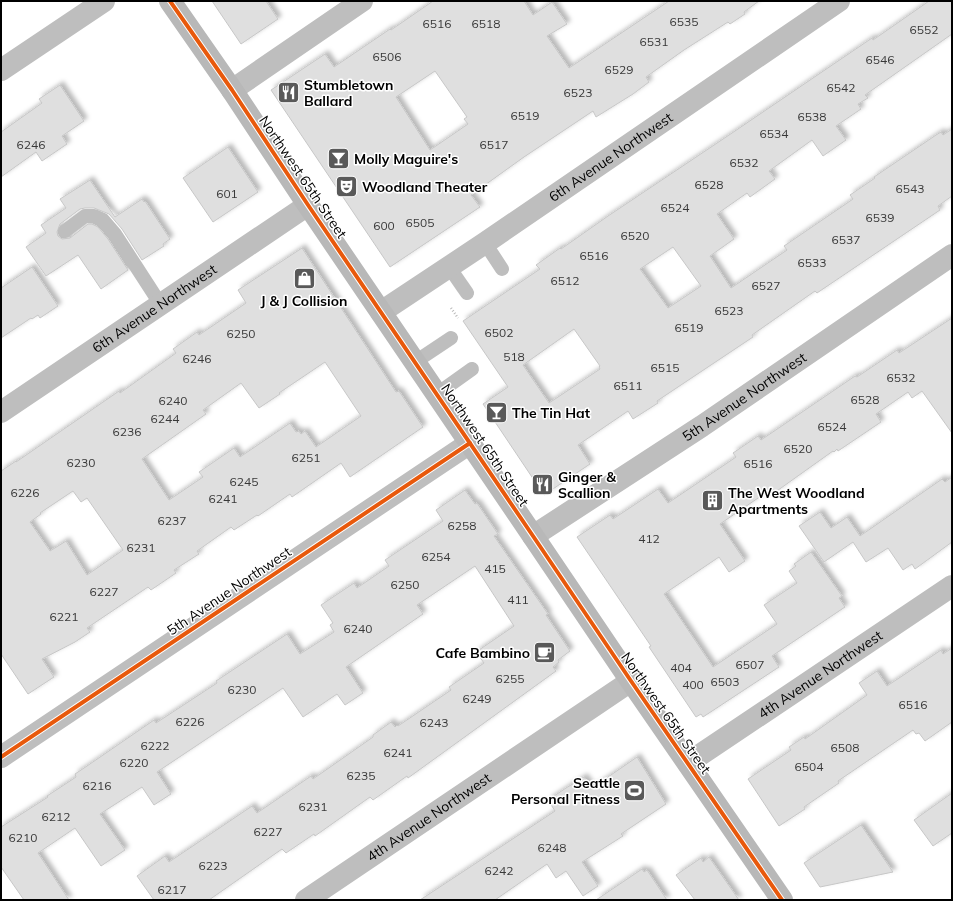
<svg xmlns="http://www.w3.org/2000/svg" width="953" height="901" viewBox="0 0 953 901" font-family="Mulish,sans-serif">
  <style>
    .building { fill: #dfdfdf; stroke: #c7c7c7; fill-rule: evenodd; filter: url(#shadow) }
    .lines { fill: none; stroke-linecap: round; stroke-linejoin: round }
    .path { stroke: #b9b9b9; stroke-width: 2.5; stroke-dasharray: 1 2; stroke-linecap: butt }
    .lane { stroke: #bebebe; stroke-width: 14 }
    .street { stroke: #bebebe; stroke-width: 22 }
    .secondary { stroke: #b8b8b8; stroke-width: 22 }
    .cycleway-casing { stroke: #fff; stroke-width: 6 }
    .cycleway { stroke: #e8590c; stroke-width: 4 }
    .labels { text-anchor: middle; dominant-baseline: central; stroke-width: 3; stroke-linejoin: round; paint-order: stroke }
    .number-label { font-size: 12px; fill: #383838 }
    .poi-label { font-size: 14px; font-weight: bold; fill: #000; stroke: #fff; text-anchor: start }
    .street-label { font-size: 14px; fill: #000; stroke: #fff }
  </style>
  <defs>
    <filter id="shadow"><feDropShadow dx="3.5" dy="-3.5" stdDeviation="2" flood-color="#0004"/></filter>
  </defs>
  <rect width="100%" height="100%" fill="#fff"/>
  <g class="building">
    <path d="M212 1H266L278 19 241 44Z"/>
    <path d="M433 1H524L533 15 552 2 567 24 547 36 569 68 669 1H759L744 12 745 14 730 24 728 22 684 50 646 77 649 82 633 94 596 117 593 111 524 157 471 195 480 207 390 267 271 90 325 54 334 67 390 29 391 30ZM435 71 467 117 464 119 468 124 430 150 396 97Z"/>
    <path d="M929 1H952V34L865 95 868 98 858 104 861 109 836 126 846 140 823 156 812 140 769 171 775 179 750 197 747 193 717 214 734 239 710 256 731 288 787 250 784 246 853 199 850 195 875 178 874 177 936 135 941 132 943 135 952 129V196L938 206 940 210 817 293 815 291 752 335 753 337 657 401 658 403 633 419 628 411 578 445 590 464 544 495 483 404 508 387 463 321 540 269 536 265 560 248 561 249 608 216 732 133 841 59 872 38 873 40ZM673 247 701 286 668 308 640 269ZM574 329 600 366 599 367 600 369 549 403 523 365Z"/>
    <path d="M60 85 84 121 62 136 67 144 42 161 36 152 1 177V132L42 103 39 99Z"/>
    <path d="M228 147 258 192 213 222 183 178Z"/>
    <path d="M90 180 115 217 142 199 144 202 145 201 170 239 163 244 164 246 142 260 122 229 109 214 94 208H85L80 209 60 224 57 232 58 236 62 239 70 238 88 224H92L98 227 108 239 128 270 101 289 78 255 46 276 26 247 46 233 41 225 66 208 60 199Z"/>
    <path d="M302 248 396 392 399 391 423 427 350 477 341 463 292 497 290 494 258 516 257 515 234 530 231 527 197 551 199 554 174 570 176 573 151 590 148 587 87 628 90 632 75 642 42 659 54 677 28 694 1 654V471L16 461V462L119 391 120 393 176 353 173 349 197 332 199 335 246 303 238 290ZM325 362 361 416 316 447 305 431 301 434 299 431 296 432 290 423 240 457 234 448 199 472 203 477 169 500 142 459 206 414 203 410 241 383 259 408 280 394 279 393ZM73 491 81 502 87 498 123 550 87 575 66 541 50 551 30 522 41 514 40 513Z"/>
    <path d="M32 267 58 306 40 318 38 315 32 319 31 318 1 338V288Z"/>
    <path d="M952 318V433L922 391 912 398 908 392 876 414 881 422 838 451 837 449 834 452 833 451 767 498 764 494 720 524 745 561 729 572 719 557 664 594 713 667 777 624 764 605 797 583 789 571 796 566 794 564 811 552 842 596 839 598 845 607 772 656 779 667 703 717 701 714 696 717 649 647 651 646 577 537 610 515 613 519 658 489 668 503 736 457 733 453 758 436 761 440 855 376 857 377 897 350 899 353Z"/>
    <path d="M952 477V542L915 569 912 564 903 570 888 548 866 562 853 542 824 562 799 526 820 512 831 528 847 517 860 536 942 479 945 482Z"/>
    <path d="M465 490 475 504 477 503 498 534 494 536 548 614 546 615 570 651 558 660 559 662 553 667 556 671 408 778 407 776 373 800 370 797 315 836 314 834 286 853 282 849 209 900H154L137 876 165 856 169 862 252 806 257 813 311 776 313 779 373 737V735L391 722 395 727 397 725 398 726 451 690 449 687 484 663 476 652 514 626 475 566 417 605 423 614 346 667 363 693 345 705 337 694 303 717 283 688 157 772 171 794 154 805 142 787 100 814 125 850 101 866 75 828 38 853 69 900H24L1 867V827L48 797 47 796 76 777 75 774 87 766 154 720 156 723 217 683 216 681 287 634 300 654 334 632 330 625 333 623 321 605 354 583 357 588 389 566 385 560 443 521 436 510Z"/>
    <path d="M952 648V722L925 741 919 733 916 734 913 730 838 781 839 783 804 807 805 809 779 826 748 779 791 750 789 747 804 737 805 739 867 695 859 683 877 671 887 686 941 650 943 654Z"/>
    <path d="M637 757 666 804 621 834 623 836 582 862 598 886 583 896 566 871 556 878 547 864 495 900H420L555 811 548 800 566 788 584 777 592 788Z"/>
    <path d="M952 793V833L933 846 914 820Z"/>
    <path d="M861 825 893 872 820 887 804 863Z"/>
    <path d="M709 857 739 900H695L676 875 701 858 703 862Z"/>
    <path d="M642 869 644 872 647 870 667 900H596Z"/>
  </g>
  <g class="lines">
    <path class="path" d="M451 308 458 318"/>
    <g class="lane">
      <path d="M65 231 85 216H94L103 220 115 234 161 305"/>
      <path d="M485 243 502 269"/>
      <path d="M449 267 467 293"/>
      <path d="M415 362 451 338"/>
      <path d="M437 394 472 369"/>
    </g>
    <g class="street">
      <path d="M1 70 104 1"/>
      <path d="M232 90 362 1"/>
      <path id="s1" d="M381 312 485 243 839 1"/>
      <path id="s2" d="M1 412 308 205"/>
      <path id="s3" d="M533 536 702 426 952 255"/>
      <path d="M1 757 470 443"/>
      <path id="s4" d="M688 763 952 586"/>
      <path id="s5" d="M306 900 631 681"/>
    </g>
    <path class="secondary" d="M170 1 232 90 308 205 533 536 631 681 782 900"/>
    <defs>
      <g id="cycleway">
        <path d="M170 1 232 90 308 205 533 536 631 681 782 900"/>
        <path d="M1 757 470 443"/>
      </g>
    </defs>
    <use href="#cycleway" class="cycleway-casing"/>
    <use href="#cycleway" class="cycleway"/>
  </g>
  <defs>
    <symbol id="restaurant-square" viewBox="-11 -11 22 22"><rect x="-9" y="-9" width="18" height="18" rx="4" fill="#595959" stroke="#fff"/><path d="M-5-6h1v4h1v-4h1v4h1v-4h1v5L-1.5 .5V6h-2V.5L-5-1ZM5-6V6H3V1.5H1.5Q1.5-4 5-6Z" fill="#fff"/></symbol>
    <symbol id="bar-square" viewBox="-11 -11 22 22"><rect x="-9" y="-9" width="18" height="18" rx="4" fill="#595959" stroke="#fff"/><path d="M-6-5H6L.8 .8V4.5H3.5V6h-7V4.5H-.8V.8Z" fill="#fff"/></symbol>
    <symbol id="theatre-square" viewBox="-11 -11 22 22"><rect x="-9" y="-9" width="18" height="18" rx="4" fill="#595959" stroke="#fff"/><path d="M-5-5.5Q0-4 5-5.5V0Q5 5 0 6Q-5 5-5 0ZM-3.3-2.5H-1v1.5H-3.3ZM1-2.5H3.3v1.5H1ZM-2.8 1Q0 5.5 2.8 1Z" fill="#fff"/></symbol>
    <symbol id="shop-square" viewBox="-11 -11 22 22"><rect x="-9" y="-9" width="18" height="18" rx="4" fill="#595959" stroke="#fff"/><path d="M-5-2.5h2.3a2.7 3.5 0 0 1 5.4 0H5L5.5 6h-11ZM-1.5-2.5h3a1.5 2.3 0 0 0-3 0Z" fill="#fff"/></symbol>
    <symbol id="building-square" viewBox="-11 -11 22 22"><rect x="-9" y="-9" width="18" height="18" rx="4" fill="#595959" stroke="#fff"/><path d="M-4-6H4V6H1V3H-1V6H-4ZM-2.5-4.3h1.7v1.8h-1.7ZM.8-4.3h1.7v1.8H.8ZM-2.5-1h1.7V.8h-1.7ZM.8-1h1.7V.8H.8Z" fill="#fff"/></symbol>
    <symbol id="cafe-square" viewBox="-11 -11 22 22"><rect x="-9" y="-9" width="18" height="18" rx="4" fill="#595959" stroke="#fff"/><path d="M-5.5-4.5H6V0H3Q3 3.5 0 3.5H-2.5Q-5.5 3.5-5.5 0ZM3-3.2v2h1.7v-2ZM-6 4.5H4V6H-6Z" fill="#fff"/></symbol>
    <symbol id="stadium-square" viewBox="-11 -11 22 22"><rect x="-9" y="-9" width="18" height="18" rx="4" fill="#595959" stroke="#fff"/><path d="M0-5a6.5 5 0 1 0 0 10a6.5 5 0 1 0 0-10ZM-3.5-1.8h7v3.6h-7Z" fill="#fff"/></symbol>
  </defs>
  <g fill-rule="evenodd">
    <use href="#restaurant-square" x="276" y="80" width="25" height="25"/>
    <use href="#bar-square" x="326" y="146" width="25" height="25"/>
    <use href="#theatre-square" x="334" y="174" width="25" height="25"/>
    <use href="#shop-square" x="292" y="266" width="25" height="25"/>
    <use href="#bar-square" x="484" y="400" width="25" height="25"/>
    <use href="#restaurant-square" x="530" y="472" width="25" height="25"/>
    <use href="#building-square" x="700" y="488" width="25" height="25"/>
    <use href="#cafe-square" x="532" y="640" width="25" height="25"/>
    <use href="#stadium-square" x="622" y="778" width="25" height="25"/>
  </g>
  <g class="labels">
    <g class="number-label">
      <text x="684" y="21">6535</text>
      <text x="437" y="23">6516</text>
      <text x="486" y="23">6518</text>
      <text x="924" y="29">6552</text>
      <text x="654" y="41">6531</text>
      <text x="387" y="56">6506</text>
      <text x="880" y="59">6546</text>
      <text x="619" y="69">6529</text>
      <text x="841" y="87">6542</text>
      <text x="578" y="92">6523</text>
      <text x="525" y="115">6519</text>
      <text x="812" y="116">6538</text>
      <text x="774" y="133">6534</text>
      <text x="31" y="144">6246</text>
      <text x="494" y="144">6517</text>
      <text x="744" y="162">6532</text>
      <text x="709" y="184">6528</text>
      <text x="910" y="188">6543</text>
      <text x="227" y="193">601</text>
      <text x="675" y="207">6524</text>
      <text x="880" y="217">6539</text>
      <text x="420" y="222">6505</text>
      <text x="384" y="225">600</text>
      <text x="635" y="235">6520</text>
      <text x="846" y="239">6537</text>
      <text x="594" y="255">6516</text>
      <text x="812" y="262">6533</text>
      <text x="565" y="280">6512</text>
      <text x="766" y="285">6527</text>
      <text x="729" y="310">6523</text>
      <text x="689" y="327">6519</text>
      <text x="499" y="332">6502</text>
      <text x="241" y="333">6250</text>
      <text x="514" y="356">518</text>
      <text x="197" y="358">6246</text>
      <text x="665" y="367">6515</text>
      <text x="901" y="377">6532</text>
      <text x="628" y="385">6511</text>
      <text x="865" y="399">6528</text>
      <text x="173" y="400">6240</text>
      <text x="165" y="418">6244</text>
      <text x="832" y="426">6524</text>
      <text x="127" y="431">6236</text>
      <text x="798" y="448">6520</text>
      <text x="306" y="457">6251</text>
      <text x="81" y="462">6230</text>
      <text x="758" y="463">6516</text>
      <text x="244" y="481">6245</text>
      <text x="25" y="492">6226</text>
      <text x="223" y="498">6241</text>
      <text x="172" y="520">6237</text>
      <text x="462" y="525">6258</text>
      <text x="649" y="538">412</text>
      <text x="141" y="547">6231</text>
      <text x="436" y="556">6254</text>
      <text x="495" y="568">415</text>
      <text x="405" y="584">6250</text>
      <text x="104" y="591">6227</text>
      <text x="518" y="599">411</text>
      <text x="64" y="616">6221</text>
      <text x="358" y="628">6240</text>
      <text x="750" y="664">6507</text>
      <text x="681" y="667">404</text>
      <text x="510" y="678">6255</text>
      <text x="725" y="681">6503</text>
      <text x="693" y="684">400</text>
      <text x="242" y="689">6230</text>
      <text x="477" y="698">6249</text>
      <text x="913" y="704">6516</text>
      <text x="190" y="721">6226</text>
      <text x="434" y="722">6243</text>
      <text x="155" y="745">6222</text>
      <text x="845" y="747">6508</text>
      <text x="398" y="752">6241</text>
      <text x="134" y="762">6220</text>
      <text x="809" y="766">6504</text>
      <text x="361" y="775">6235</text>
      <text x="97" y="785">6216</text>
      <text x="313" y="806">6231</text>
      <text x="56" y="816">6212</text>
      <text x="268" y="831">6227</text>
      <text x="23" y="837">6210</text>
      <text x="552" y="847">6248</text>
      <text x="213" y="865">6223</text>
      <text x="499" y="870">6242</text>
      <text x="172" y="889">6217</text>
    </g>
    <g class="poi-label">
      <text x="304" y="85">Stumbletown<tspan x="304" dy="16">Ballard</tspan></text>
      <text x="354" y="159">Molly Maguire's</text>
      <text x="362" y="187">Woodland Theater</text>
      <text x="304" y="301" text-anchor="middle">J &amp; J Collision</text>
      <text x="512" y="413">The Tin Hat</text>
      <text x="558" y="477">Ginger &amp;<tspan x="558" dy="16">Scallion</tspan></text>
      <text x="728" y="493">The West Woodland<tspan x="728" dy="16">Apartments</tspan></text>
      <text x="530" y="653" text-anchor="end">Cafe Bambino</text>
      <text x="620" y="783" text-anchor="end">Seattle<tspan x="620" dy="16">Personal Fitness</tspan></text>
    </g>
    <g class="street-label">
      <text stroke="none"><textPath href="#s1" startOffset="277">6th Avenue Northwest</textPath></text>
      <text transform="translate(303 177) rotate(56)">Northwest 65th Street</text>
      <text stroke="none"><textPath href="#s2" startOffset="185">6th Avenue Northwest</textPath></text>
      <text stroke="none"><textPath href="#s3" startOffset="253">5th Avenue Northwest</textPath></text>
      <text transform="translate(485 445) rotate(56)">Northwest 65th Street</text>
      <text transform="translate(229 591) rotate(-34)">5th Avenue Northwest</text>
      <text stroke="none"><textPath href="#s4" startOffset="159">4th Avenue Northwest</textPath></text>
      <text transform="translate(666 713) rotate(55)">Northwest 65th Street</text>
      <text stroke="none"><textPath href="#s5" startOffset="148">4th Avenue Northwest</textPath></text>
    </g>
  </g>
  <rect width="953" height="901" fill="none" stroke="#000000" stroke-width="4"/>
</svg>
